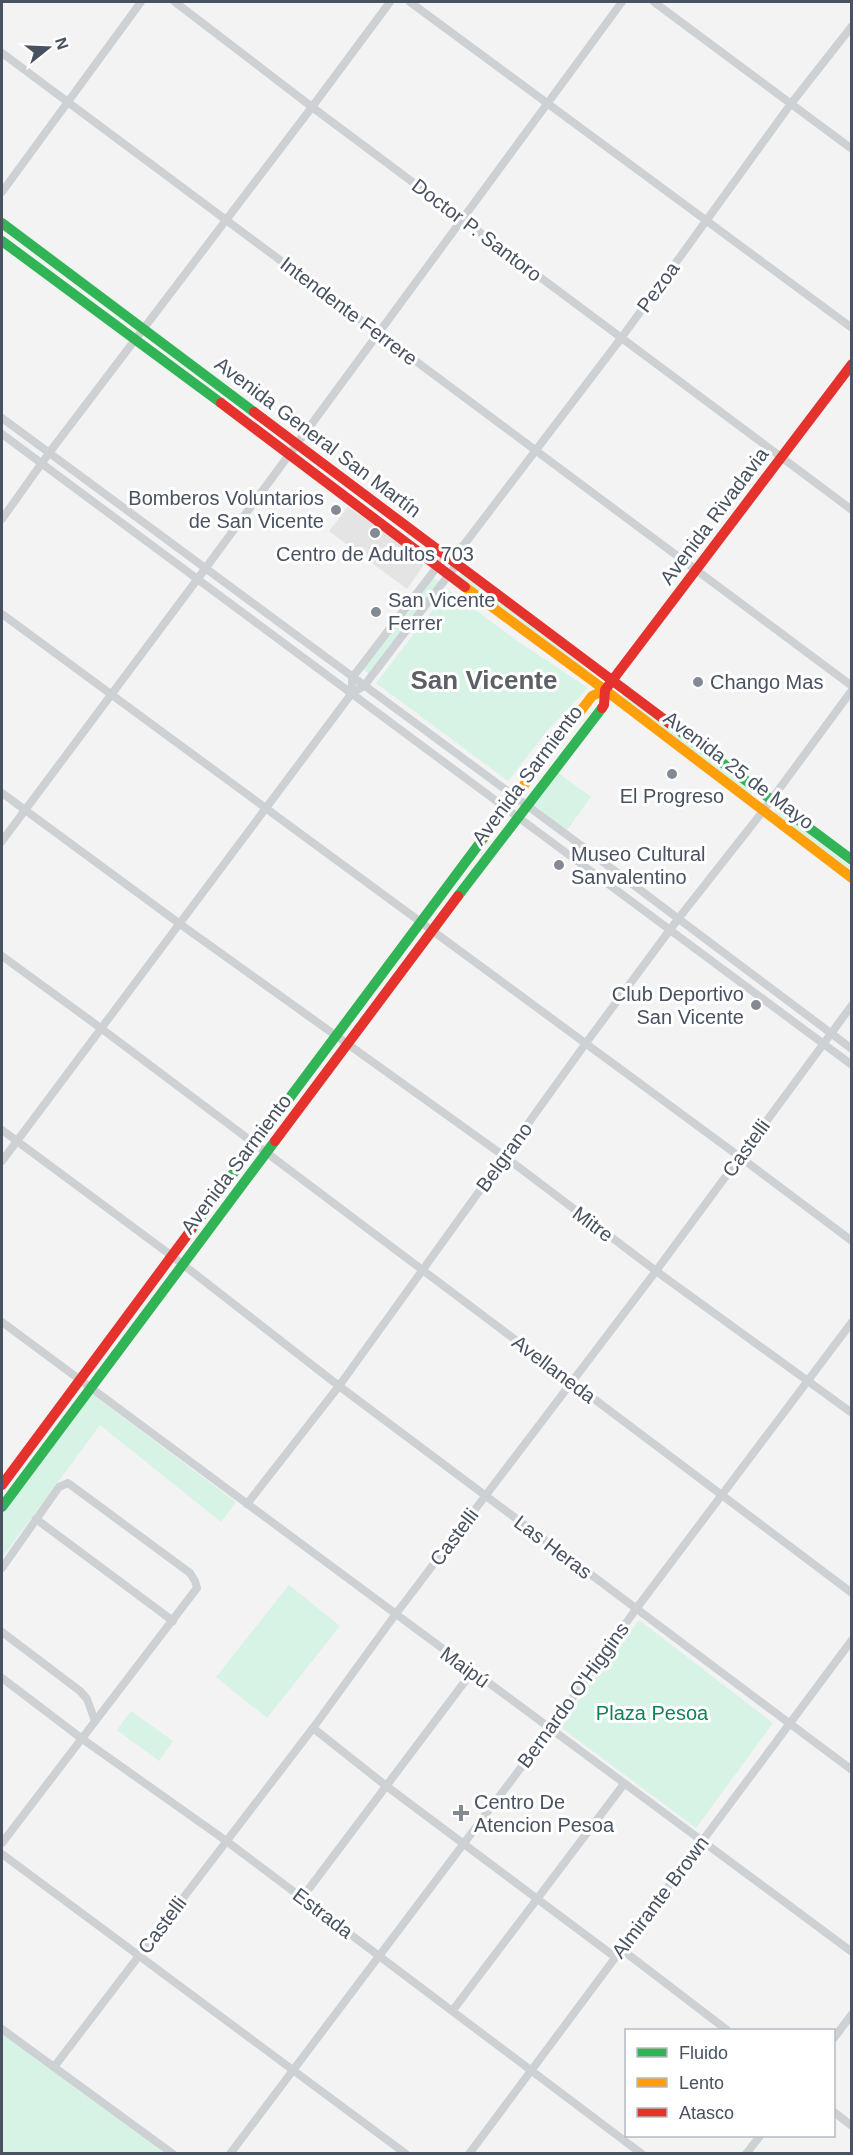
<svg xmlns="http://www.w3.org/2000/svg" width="853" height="2155" viewBox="0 0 853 2155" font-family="Helvetica,sans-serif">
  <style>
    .education { fill: #e4e4e5 }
    .green { fill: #d6f3e5 }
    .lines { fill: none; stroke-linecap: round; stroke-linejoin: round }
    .street { stroke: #ced1d4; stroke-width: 8 }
    .fast { stroke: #30b455; stroke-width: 10 }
    .slow { stroke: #ff9f0a; stroke-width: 10 }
    .jam { stroke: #e5322d; stroke-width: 10 }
    .poi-dot { fill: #848a94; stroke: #fff; stroke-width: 2 }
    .labels { text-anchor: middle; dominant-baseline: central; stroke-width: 6; stroke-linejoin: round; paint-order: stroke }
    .street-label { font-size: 20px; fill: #485261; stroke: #fff }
    .poi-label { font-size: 20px; fill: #485261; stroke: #fff; text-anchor: start }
    .park-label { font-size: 20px; fill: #128358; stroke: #fff }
    .district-label { font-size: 26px; font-weight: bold; fill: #5d6167; stroke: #fff }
  </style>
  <rect width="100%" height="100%" fill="#f3f3f3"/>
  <path class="education" d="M348 507 422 558 423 566 407 589 329 531Z"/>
  <g class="green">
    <path d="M461 573 587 668 585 672 458 576Z"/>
    <path d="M433 577 439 582 369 674 363 669Z"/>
    <path d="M448 590 516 640 588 688 547 731 508 781 376 683Z"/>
    <path d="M624 694 753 792 750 796 621 698Z"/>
    <path d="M557 772 591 797 567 830 533 805Z"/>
    <path d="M776 809 851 867V872L773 813Z"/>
    <path d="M92 1394 236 1502 221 1522 100 1425 2 1558V1514Z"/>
    <path d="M289 1585 340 1626 267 1718 216 1677Z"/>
    <path d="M639 1620 773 1723 696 1828 559 1726Z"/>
    <path d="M131 1711 173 1741 159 1761 117 1730Z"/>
    <path d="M2 2031 164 2153H2Z"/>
  </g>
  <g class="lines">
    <g class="street">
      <path d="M175 2 312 107 852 510"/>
      <path d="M410 2 852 328"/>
      <path d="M654 2 852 149"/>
      <path d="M2 53 852 686"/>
      <path d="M2 192 141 2"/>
      <path d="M2 418 567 835 852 1049"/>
      <path d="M2 434 852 1065"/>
      <path d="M2 519 49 453 312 107 390 2"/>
      <path d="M2 614 740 1157 852 1241"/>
      <path d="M352 693V678L437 567 447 556 463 546"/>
      <path d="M2 793 180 924 504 1156 656 1271 852 1413"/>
      <path d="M2 841 205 569 622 2"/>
      <path d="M2 956 102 1029 852 1593"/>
      <path d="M2 1130 172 1256 339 1386 852 1770"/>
      <path d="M2 1161 352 693 364 686 457 564 463 546 622 337 790 105 852 26"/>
      <path d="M2 1322 852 1952"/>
      <path d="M247 1504 339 1386 586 1043 678 919 763 811 852 690"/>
      <path d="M36 1519 173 1621"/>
      <path d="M2 1568 59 1487 68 1483 190 1573 195 1581 197 1588 2 1843"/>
      <path d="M2 1632 80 1691 87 1699 95 1721"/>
      <path d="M2 1678 81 1738 225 1840 642 2154"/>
      <path d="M313 1728 385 1785 615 1957"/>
      <path d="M2 1854 406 2154"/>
      <path d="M302 1898 472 1672"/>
      <path d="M621 1949 727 2030"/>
      <path d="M453 2010 624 1784"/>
      <path d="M2 2029 173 2154"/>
      <path d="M834 2038 852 2014"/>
      <path d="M54 2067 313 1728 395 1615 656 1271 852 1005"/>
      <path d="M834 2112 852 2126"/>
      <path d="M230 2154 550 1729 636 1609 852 1322"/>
      <path d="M469 2154 852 1640"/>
      <path d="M746 2154 760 2136"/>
    </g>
    <g class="fast">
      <path d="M2 223 254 412"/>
      <path d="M2 241 221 403"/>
      <path d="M669 723 852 860"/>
      <path d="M458 896 602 708"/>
      <path d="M191 1230 485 836"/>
      <path d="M2 1507 275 1141"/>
    </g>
    <g class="slow">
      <path d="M465 587 605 690 852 878"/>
      <path d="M485 836 592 696 605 690"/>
    </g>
    <g class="jam">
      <path d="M221 403 465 587"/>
      <path d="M254 412 669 723"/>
      <path d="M602 708 604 705 605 690 852 364"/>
      <path d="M275 1141 458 896"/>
      <path d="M2 1485 191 1230"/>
    </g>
  </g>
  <g class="poi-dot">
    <circle cx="336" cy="510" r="6"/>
    <circle cx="375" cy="533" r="6"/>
    <circle cx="376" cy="612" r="6"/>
    <circle cx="698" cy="682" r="6"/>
    <circle cx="672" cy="774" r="6"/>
    <circle cx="559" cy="865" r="6"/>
    <circle cx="756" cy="1005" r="6"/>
    <path d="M458 1804h6v6h6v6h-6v6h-6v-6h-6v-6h6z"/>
  </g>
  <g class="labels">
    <g class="street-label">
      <text transform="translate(477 230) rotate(37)">Doctor P. Santoro</text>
      <text transform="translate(658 287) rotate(-54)">Pezoa</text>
      <text transform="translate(349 311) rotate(37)">Intendente Ferrere</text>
      <text transform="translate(318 437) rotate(37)">Avenida General San Martín</text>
      <text transform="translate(714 516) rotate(-53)">Avenida Rivadavia</text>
      <text transform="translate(739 770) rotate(37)">Avenida 25 de Mayo</text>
      <text transform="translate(527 775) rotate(-53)">Avenida Sarmiento</text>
      <text transform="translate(746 1148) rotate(-54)">Castelli</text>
      <text transform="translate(504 1157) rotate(-54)">Belgrano</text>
      <text transform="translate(236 1164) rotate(-53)">Avenida Sarmiento</text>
      <text transform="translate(593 1224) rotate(37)">Mitre</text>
      <text transform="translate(554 1369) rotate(37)">Avellaneda</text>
      <text transform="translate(454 1537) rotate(-53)">Castelli</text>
      <text transform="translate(553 1547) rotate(37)">Las Heras</text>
      <text transform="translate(465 1667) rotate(36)">Maipú</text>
      <text transform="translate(573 1695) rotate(-54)">Bernardo O'Higgins</text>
      <text transform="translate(660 1897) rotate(-53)">Almirante Brown</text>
      <text transform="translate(323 1913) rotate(37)">Estrada</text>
      <text transform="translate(162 1925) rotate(-53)">Castelli</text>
    </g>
    <g class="poi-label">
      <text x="324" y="498" text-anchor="end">Bomberos Voluntarios<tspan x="324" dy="23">de San Vicente</tspan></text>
      <text x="375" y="554" text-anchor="middle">Centro de Adultos 703</text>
      <text x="388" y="600">San Vicente<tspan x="388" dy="23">Ferrer</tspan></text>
      <text x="710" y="682">Chango Mas</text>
      <text x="672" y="796" text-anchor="middle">El Progreso</text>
      <text x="571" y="854">Museo Cultural<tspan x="571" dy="23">Sanvalentino</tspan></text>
      <text x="744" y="994" text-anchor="end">Club Deportivo<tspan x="744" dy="23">San Vicente</tspan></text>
      <text x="474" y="1802">Centro De<tspan x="474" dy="23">Atencion Pesoa</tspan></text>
    </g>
    <g class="park-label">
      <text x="652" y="1713">Plaza Pesoa</text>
    </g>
    <g class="district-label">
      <text x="484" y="680">San Vicente</text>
    </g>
  </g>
  <rect width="853" height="2155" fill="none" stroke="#485261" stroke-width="6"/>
  <rect x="625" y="2029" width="210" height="108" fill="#ffffff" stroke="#b6bac0" stroke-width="1.5"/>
  <rect x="637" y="2048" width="30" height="9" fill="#30b455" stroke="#b6bac0" stroke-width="1.5"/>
  <text x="679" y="2059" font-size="18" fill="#485261">Fluido</text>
  <rect x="637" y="2078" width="30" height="9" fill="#ff9f0a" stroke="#b6bac0" stroke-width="1.5"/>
  <text x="679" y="2089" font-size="18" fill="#485261">Lento</text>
  <rect x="637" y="2108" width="30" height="9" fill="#e5322d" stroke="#b6bac0" stroke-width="1.5"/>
  <text x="679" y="2119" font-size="18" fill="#485261">Atasco</text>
  <g transform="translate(48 48) rotate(72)" stroke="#ffffff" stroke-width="4.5" paint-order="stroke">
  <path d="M0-4.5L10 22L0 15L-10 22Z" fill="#485261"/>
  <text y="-9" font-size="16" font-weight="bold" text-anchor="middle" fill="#485261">N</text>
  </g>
</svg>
